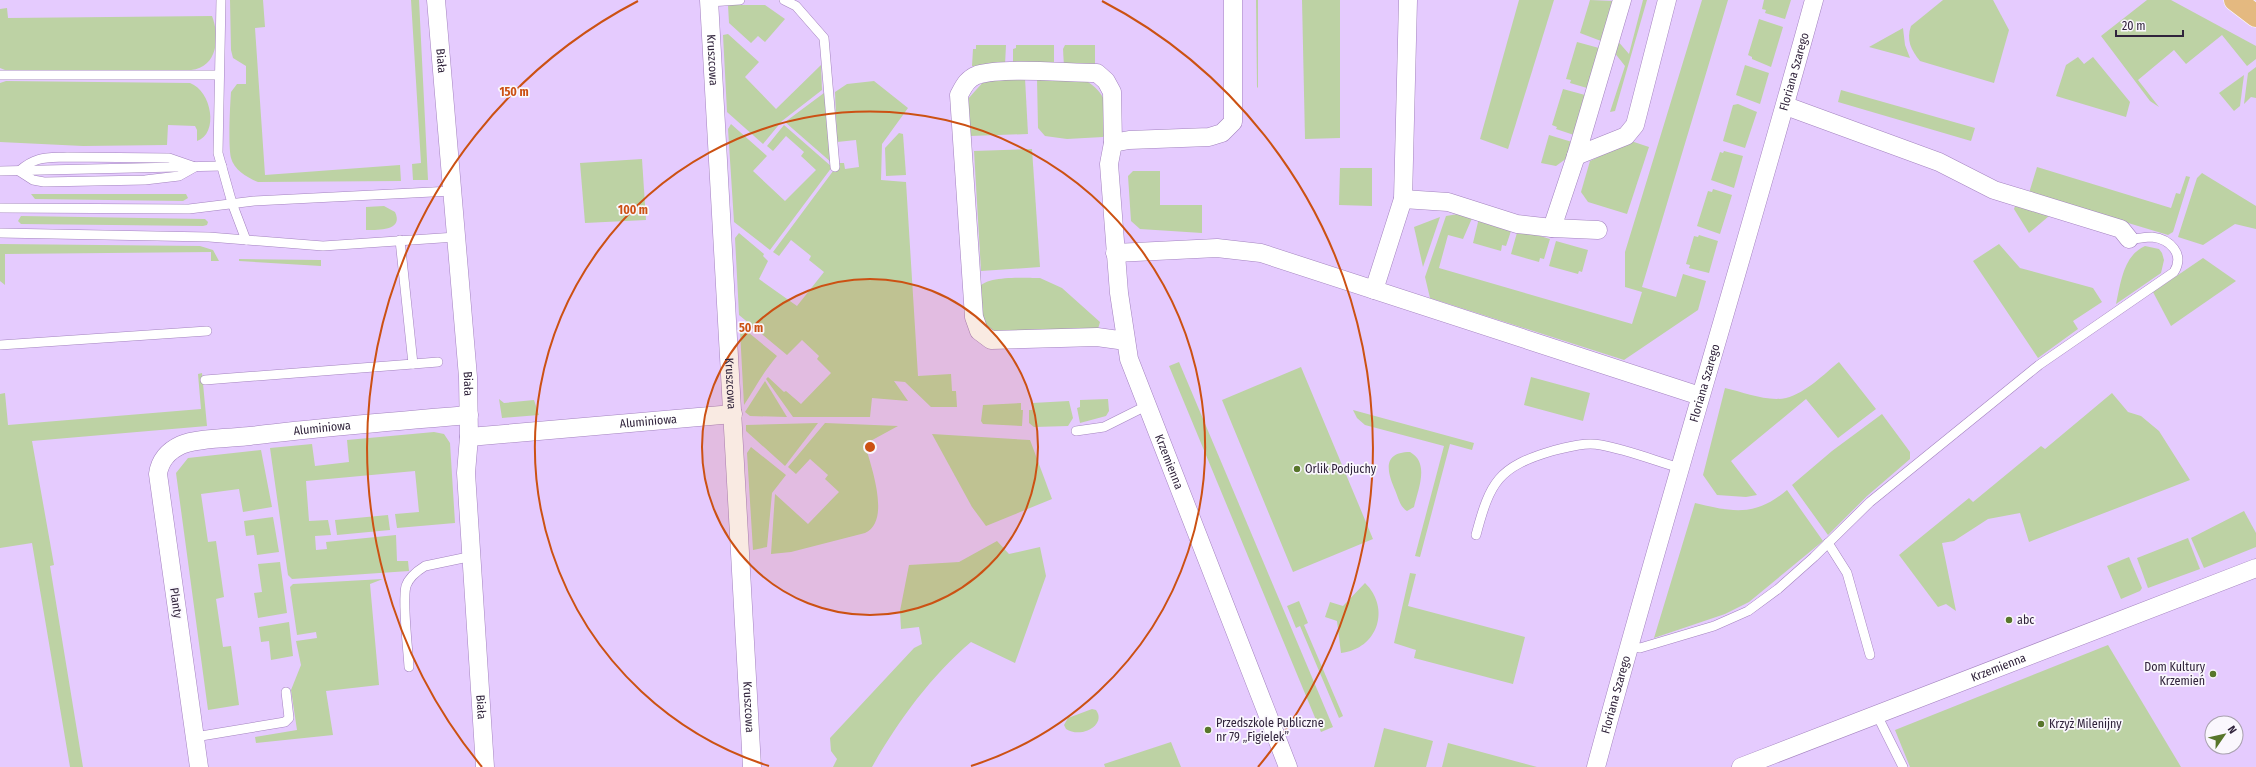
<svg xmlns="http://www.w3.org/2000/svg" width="2256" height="767" viewBox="0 0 2256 767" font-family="'Fira Sans Condensed',sans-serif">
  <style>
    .green { fill: #bdd2a4 }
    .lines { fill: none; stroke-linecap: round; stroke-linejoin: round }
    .lane-casing { stroke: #a383bf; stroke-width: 10 }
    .street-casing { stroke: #a383bf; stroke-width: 19 }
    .primary-casing { stroke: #fff; stroke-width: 23 }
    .lane { stroke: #fff; stroke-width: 9 }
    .street { stroke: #fff; stroke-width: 18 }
    .primary { stroke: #e4b980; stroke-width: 22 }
    .ring { fill: none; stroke: #cc5113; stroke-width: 2 }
    .poi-dot { fill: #58762b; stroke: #faf7fd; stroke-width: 1.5 }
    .labels { text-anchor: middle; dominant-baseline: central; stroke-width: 3.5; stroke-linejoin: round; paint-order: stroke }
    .street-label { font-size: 12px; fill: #30233b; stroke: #faf7fd }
    .poi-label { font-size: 12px; fill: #30233b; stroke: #faf7fd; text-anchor: start }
    .centre { fill: #cc5113; stroke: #faf7fd; stroke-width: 2 }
    .ring-label { font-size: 12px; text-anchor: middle; font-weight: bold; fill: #cc5113; stroke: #faf7fd; stroke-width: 3.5; stroke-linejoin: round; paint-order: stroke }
  </style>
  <rect width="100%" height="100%" fill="#e5cbfe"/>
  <g class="green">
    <path d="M230 0H263L265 27 255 28 265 175 400 165 401 181 258 182C248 178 234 170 231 158 228 145 230 106 231 92L237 84H246V66L233 58 231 50Z"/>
    <path d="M411 0H419L428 180H413L412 164 421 163Z"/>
    <path d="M1256 0H1258V87L1257 88Z"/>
    <path d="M1302 0H1340V138L1305 139Z"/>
    <path d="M1519 0H1554L1508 149 1480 139Z"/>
    <path d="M1590 0 1613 1 1601 41 1580 33Z"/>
    <path d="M1643 0H1647L1615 111 1610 112 1625 66 1614 52 1616 39 1629 54Z"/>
    <path d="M1702 0H1728L1642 287 1676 297 1683 274 1706 281 1698 310 1624 360 1430 298 1425 277 1446 216 1458 214 1473 216 1463 239 1448 235 1439 268 1632 324 1642 292 1625 287V252Z"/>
    <path d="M1764 0H1791L1785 19 1765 13 1766 10 1762 9Z"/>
    <path d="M1943 0H1993L2009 30 1994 83 1920 61C1911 50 1906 40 1911 26Z"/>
    <path d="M2147 0H2171L2256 46V59L2247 66 2222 35 2186 64 2174 50 2138 80 2159 107 2150 101 2101 36Z"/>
    <path d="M728 5H765L785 19 765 42 758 36 751 43 729 23Z"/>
    <path d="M7 8 8 18 212 16C220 37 218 67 191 70H5L0 68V9Z"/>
    <path d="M1759 19 1783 27 1771 67 1752 59V57L1748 55Z"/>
    <path d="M1903 28 1905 45 1910 58 1869 47Z"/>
    <path d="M728 34 759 62 745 77 776 109 821 65 822 90 782 121 763 144 727 112 723 35Z"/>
    <path d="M1577 42 1599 48 1587 88 1570 83 1571 80 1566 79Z"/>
    <path d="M976 45H1006L1005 65 1002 67 972 66 973 49H976Z"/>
    <path d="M1016 45H1054V67H1013V49L1016 48Z"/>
    <path d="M1065 45H1095V67H1064L1063 49Z"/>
    <path d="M2078 57 2084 64 2093 57 2130 102 2126 117 2056 96 2066 65Z"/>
    <path d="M1745 65 1769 73 1760 104 1736 95Z"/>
    <path d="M2256 67V98L2251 97 2244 104 2248 73Z"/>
    <path d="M2244 75 2240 106 2234 111 2219 93Z"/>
    <path d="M1025 78 1028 134 970 136 967 100 985 80Z"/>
    <path d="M1037 78 1088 82C1110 97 1106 109 1107 133L1103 137 1067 139 1045 136 1038 128Z"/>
    <path d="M6 81 190 83C212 91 219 134 197 141V130L195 126 168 125 167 145 83 146 0 142V83Z"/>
    <path d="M874 81 908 108 882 144 881 180 906 182 918 376 951 374 952 391H956L957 407H931L905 382 894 381 908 401 872 398 870 417H793L766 379 768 377 784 392 786 391 801 404 831 373 817 359 819 356 802 340 787 355 739 315 735 238 739 233 764 254 763 256 768 261 759 279 797 306 824 272 809 260 811 256 791 240 779 256 773 252 839 163H844L845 169 859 167 856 140 837 142 835 92 847 84Z"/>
    <path d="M1563 89 1585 95 1574 135 1556 129 1557 127 1552 125Z"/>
    <path d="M1841 90 1975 128 1971 141 1838 102Z"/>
    <path d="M824 93H827L832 163 785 122Z"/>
    <path d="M1738 104 1757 112 1745 148 1723 141 1733 105Z"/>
    <path d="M731 124 767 156 753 171 785 201 816 170 801 156 804 152 786 136 773 151 767 146 784 125 832 167 770 250 734 222 728 129Z"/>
    <path d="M899 133 903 134 906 175 886 176 885 148Z"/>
    <path d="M1549 135 1572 142 1567 158 1556 166 1541 163Z"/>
    <path d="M1631 141 1649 147 1627 214 1588 202 1581 192 1590 161Z"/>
    <path d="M1032 149 1040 267 981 271 974 151Z"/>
    <path d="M1724 151 1743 156 1734 188 1711 180 1720 152 1723 153Z"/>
    <path d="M642 159 646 220 585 223 580 163Z"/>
    <path d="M2037 167 2171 208 2176 193 2180 194 2186 176 2190 177 2173 232 2168 235 2029 193Z"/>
    <path d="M1340 168H1372V206L1339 205Z"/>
    <path d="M1133 171H1160V205H1202V233L1140 229 1131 221 1128 176Z"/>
    <path d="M2202 173 2256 206V229L2235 224 2203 245 2178 237 2197 178Z"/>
    <path d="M1713 189 1732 195 1720 234 1697 226 1708 191 1712 192Z"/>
    <path d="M31 194H186L188 198 183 201 35 199Z"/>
    <path d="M384 206 395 212C404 231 378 230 366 230V207Z"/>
    <path d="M2015 206 2049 216 2029 233 2014 209Z"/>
    <path d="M21 216 205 219 208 222 207 225 203 226 21 224 18 221Z"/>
    <path d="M1440 217 1423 267 1414 227Z"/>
    <path d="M1479 218 1512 228 1506 246 1502 245 1501 251 1473 243Z"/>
    <path d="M1518 229 1550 239 1544 259 1540 258 1539 262 1511 254Z"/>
    <path d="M1699 235 1718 241 1709 273 1689 268 1690 265 1686 264 1694 236 1698 237Z"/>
    <path d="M1556 241 1588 250 1582 272 1579 271 1578 274 1549 266Z"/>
    <path d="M0 244 200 246 213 250 219 261H211V252L5 254V285L0 281Z"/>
    <path d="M1999 244 2020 268 2093 288 2102 302 2073 321 2078 329 2038 358 1973 261Z"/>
    <path d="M2145 246 2159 249 2162 253 2164 260 2161 273 2116 304C2121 282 2123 256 2145 246Z"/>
    <path d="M2203 258 2236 281 2171 326 2153 292Z"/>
    <path d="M239 259 321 260V266L239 261Z"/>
    <path d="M1040 278 1062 288 1100 322 1098 329 993 332C982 322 980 316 980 302 979 298 978 293 979 289 982 275 1028 278 1040 278Z"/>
    <path d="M743 328 777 356C764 371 755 388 744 405L740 331Z"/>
    <path d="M1179 362 1333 727 1321 732 1169 366Z"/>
    <path d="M1839 362 1876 409 1838 438 1806 399 1731 461 1757 495 1746 497 1717 495 1703 475 1725 388C1743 392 1767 402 1786 398 1806 393 1824 374 1839 362Z"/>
    <path d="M1301 367 1373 539 1293 572 1222 400Z"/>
    <path d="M202 373 207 426 32 441 54 565 50 566 83 767H70L32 543 0 548V394L5 393 8 425 201 409 198 374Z"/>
    <path d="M1531 377 1590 393 1583 421 1524 405Z"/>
    <path d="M765 381 787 417 750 416 745 412Z"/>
    <path d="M2112 393 2128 412 2141 416 2159 431 2190 480 2029 542 2020 513 1988 519 1954 541 1942 543 1956 611 1946 604 1938 607 1899 555 1969 498 1973 502 2041 446 2045 449Z"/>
    <path d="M499 399 504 403 534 400 539 415 502 418Z"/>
    <path d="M1108 399 1109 411 1106 416 1080 423 1077 408 1080 407V400Z"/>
    <path d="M1069 401 1073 418 1068 426 1034 427 1029 423V410H1032V403Z"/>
    <path d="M1021 403V410H1023L1022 426 983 424 981 421 983 405Z"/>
    <path d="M1353 410 1474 443 1472 450 1450 444 1420 557 1415 556 1444 446 1365 425 1357 418Z"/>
    <path d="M1882 414 1910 452V459L1867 496 1828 535 1792 485 1832 451Z"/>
    <path d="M818 423 785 466 746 431V425Z"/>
    <path d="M825 423 898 426 865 444C870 464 892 521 865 533L791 552 771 554 775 494 808 524 839 492 825 479 828 475 810 459 796 474 788 467Z"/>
    <path d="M434 432 444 434 450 443 455 523 397 528 395 514 419 512 415 471 306 481 309 521 328 520 331 535 315 536 316 550 327 549 326 542 396 535 397 561H408L409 571 292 579 288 575 270 448 312 444 315 466 349 462 347 440Z"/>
    <path d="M932 434 1030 440 1052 499 986 526 972 507Z"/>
    <path d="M751 447 786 475 772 493 767 547 753 550 747 453Z"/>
    <path d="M261 450 272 507 243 512 239 489 201 494 208 542 216 541 224 597 216 599 223 647 231 646 239 705 208 710 176 473 188 458Z"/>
    <path d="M1410 452C1430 463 1418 489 1414 507L1407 511C1400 507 1398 497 1395 490 1387 472 1382 452 1410 452Z"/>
    <path d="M1787 490 1823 541 1749 602 1725 614 1654 638 1695 503C1733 512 1755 517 1787 490Z"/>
    <path d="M2244 511 2256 533V547L2204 568 2191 538Z"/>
    <path d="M388 515 390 530 337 535 335 520Z"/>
    <path d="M273 517 279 552 257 555 254 535 246 536 244 521Z"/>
    <path d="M2188 538 2200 569 2148 588 2137 558Z"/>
    <path d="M997 541 1009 554 1040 547 1046 576 1015 663 971 642C931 676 898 721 872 767H833L837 759 831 751 830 738 914 648 922 644 919 627 901 629 900 611 909 565 959 562Z"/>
    <path d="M2129 557 2142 588 2140 591 2121 599 2107 566Z"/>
    <path d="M280 562 287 613 258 618 254 593 262 592 258 564Z"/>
    <path d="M1410 573 1416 574 1408 606 1525 637 1513 684 1414 658 1416 650 1394 643Z"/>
    <path d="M383 579 370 584 379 685 326 691 333 735 256 743 255 737 297 730 291 690 301 665 296 641 317 638 316 632 297 635 290 587 293 584Z"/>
    <path d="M1365 583C1391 608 1378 649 1341 653L1337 621 1325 617 1330 602 1343 606Z"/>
    <path d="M1299 601 1308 623 1304 625 1343 716 1339 718 1300 626 1296 628 1287 606Z"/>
    <path d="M289 622 293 656 271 660 269 641 261 642 259 627Z"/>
    <path d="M2108 645 2181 767H1910L1895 730Z"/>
    <path d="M1092 709 1096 710C1107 725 1081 739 1066 729L1064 725 1068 718Z"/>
    <path d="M1384 728 1433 741 1426 767H1374Z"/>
    <path d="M1171 742 1181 767H1105L1104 764Z"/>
    <path d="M1448 743 1537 767H1442Z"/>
  </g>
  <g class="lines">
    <defs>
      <g id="lane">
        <path d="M221 0 218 153 232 203 246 240"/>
        <path d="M784 0 796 6 824 38 835 167"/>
        <path d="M709 2 740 0"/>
        <path d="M0 75H219"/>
        <path d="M67 157 169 158 195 167 179 176 145 180 44 182 33 180 19 171C36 156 46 158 67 157Z"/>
        <path d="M0 171 222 166"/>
        <path d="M0 208 189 209 254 201 452 191"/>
        <path d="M0 233 209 237 323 246 456 237"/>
        <path d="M0 345 207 331"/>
        <path d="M413 364 438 362"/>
        <path d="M205 380 413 364 400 240"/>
        <path d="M1076 431 1104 427 1146 406"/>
        <path d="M1476 535C1490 482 1498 467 1552 451 1568 447 1584 442 1601 445 1628 450 1653 460 1680 468"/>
        <path d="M1828 543 1847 573 1870 655"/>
        <path d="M1630 646 1640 648 1714 626 1748 611 1778 589 1814 557 1870 502 2039 365 2174 272C2185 254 2170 239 2152 237 2145 237 2137 239 2129 239"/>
        <path d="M409 667C408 649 402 601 406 586 409 577 417 571 425 566L473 556"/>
        <path d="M1877 715 1903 767"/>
        <path d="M195 737 285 722 289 718 286 692"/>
      </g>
      <g id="street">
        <path id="s1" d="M436 0 468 377 469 437 466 473 485 767"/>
        <path id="s2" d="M709 0 752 767"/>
        <path d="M1622 0 1576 156 1626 136 1635 125 1667 0"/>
        <path d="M1786 106 1939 162 1994 190 2121 229 2129 239"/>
        <path d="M1113 143 1129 140 1209 137 1222 133 1233 122V0"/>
        <path d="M1403 199 1448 202 1517 224 1552 228 1576 156"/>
        <path d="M1552 228 1598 230"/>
        <path d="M1115 253 1217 248 1261 253 1700 396"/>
        <path d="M1374 290 1403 199 1408 0"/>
        <path id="s3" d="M1126 341 1097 337 991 340 979 331 974 317 959 95C964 86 967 79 977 75 1004 67 1066 73 1097 73L1106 81 1112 92 1113 143 1109 164 1119 293 1129 359 1288 767"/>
        <path id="s4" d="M469 437 733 414"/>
        <path id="s5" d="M199 767 158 474C160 460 168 451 181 445 196 438 233 438 250 436 323 427 396 421 469 415"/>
        <path id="s6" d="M1596 767C1665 510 1744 256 1814 0"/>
        <path id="s7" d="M1741 767 2256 568"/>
      </g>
      <path id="primary" d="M2235 0 2256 16"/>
    </defs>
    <use href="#lane" class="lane-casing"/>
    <use href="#street" class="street-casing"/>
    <use href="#primary" class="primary-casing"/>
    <use href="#lane" class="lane"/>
    <use href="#street" class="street"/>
    <use href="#primary" class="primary"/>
  </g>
  <circle cx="870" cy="447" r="168" fill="#cc5113" fill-opacity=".12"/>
  <g class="ring">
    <circle cx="870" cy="447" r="168"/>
    <path d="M769 766A335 335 0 1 1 971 766"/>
    <path d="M482 767A503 503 0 0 1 638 1M1102 1A503 503 0 0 1 1258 767"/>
  </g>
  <g class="poi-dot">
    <circle cx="1297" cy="469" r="4"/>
    <circle cx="2009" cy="620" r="4"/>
    <circle cx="2213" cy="674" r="4"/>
    <circle cx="2041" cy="724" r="4"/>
    <circle cx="1208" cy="730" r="4"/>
  </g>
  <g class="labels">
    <g class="street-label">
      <text stroke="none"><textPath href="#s1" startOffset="61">Biała</textPath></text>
      <text stroke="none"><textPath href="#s2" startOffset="60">Kruszcowa</textPath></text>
      <text stroke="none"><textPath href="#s6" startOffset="723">Floriana Szarego</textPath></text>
      <text stroke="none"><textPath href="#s1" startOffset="385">Biała</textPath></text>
      <text stroke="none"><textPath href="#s2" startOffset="384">Kruszcowa</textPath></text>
      <text stroke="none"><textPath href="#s6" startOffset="399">Floriana Szarego</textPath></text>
      <text stroke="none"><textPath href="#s4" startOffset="180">Aluminiowa</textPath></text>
      <text stroke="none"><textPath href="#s5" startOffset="477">Aluminiowa</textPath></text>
      <text stroke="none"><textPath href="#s3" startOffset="939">Krzemienna</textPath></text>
      <text transform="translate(176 603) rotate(82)">Planty</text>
      <text stroke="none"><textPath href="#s7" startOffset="276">Krzemienna</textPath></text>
      <text stroke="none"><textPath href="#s6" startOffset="75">Floriana Szarego</textPath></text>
      <text stroke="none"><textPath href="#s1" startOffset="709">Biała</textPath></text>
      <text stroke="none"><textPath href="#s2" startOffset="708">Kruszcowa</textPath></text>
    </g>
    <g class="poi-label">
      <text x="1305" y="469">Orlik Podjuchy</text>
      <text x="2017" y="620">abc</text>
      <text x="2205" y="667" text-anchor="end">Dom Kultury<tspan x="2205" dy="14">Krzemień</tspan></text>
      <text x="1216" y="723">Przedszkole Publiczne<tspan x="1216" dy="14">nr 79 „Figielek”</tspan></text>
      <text x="2049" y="724">Krzyż Milenijny</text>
    </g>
  </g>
  <circle cx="870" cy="447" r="6" class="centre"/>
  <g class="ring-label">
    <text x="514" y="96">150 m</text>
    <text x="633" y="214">100 m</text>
    <text x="751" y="332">50 m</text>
  </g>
  <g transform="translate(2224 735) rotate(56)"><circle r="19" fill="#faf7fd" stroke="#a9a2af"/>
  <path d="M0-3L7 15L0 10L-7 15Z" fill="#58762b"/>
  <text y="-6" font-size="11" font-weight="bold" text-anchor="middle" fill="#30233b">N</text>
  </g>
  <path d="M2116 30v6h67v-6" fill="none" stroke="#30233b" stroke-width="2"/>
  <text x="2122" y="30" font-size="12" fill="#30233b" stroke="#faf7fd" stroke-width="3" paint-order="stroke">20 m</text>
</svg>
